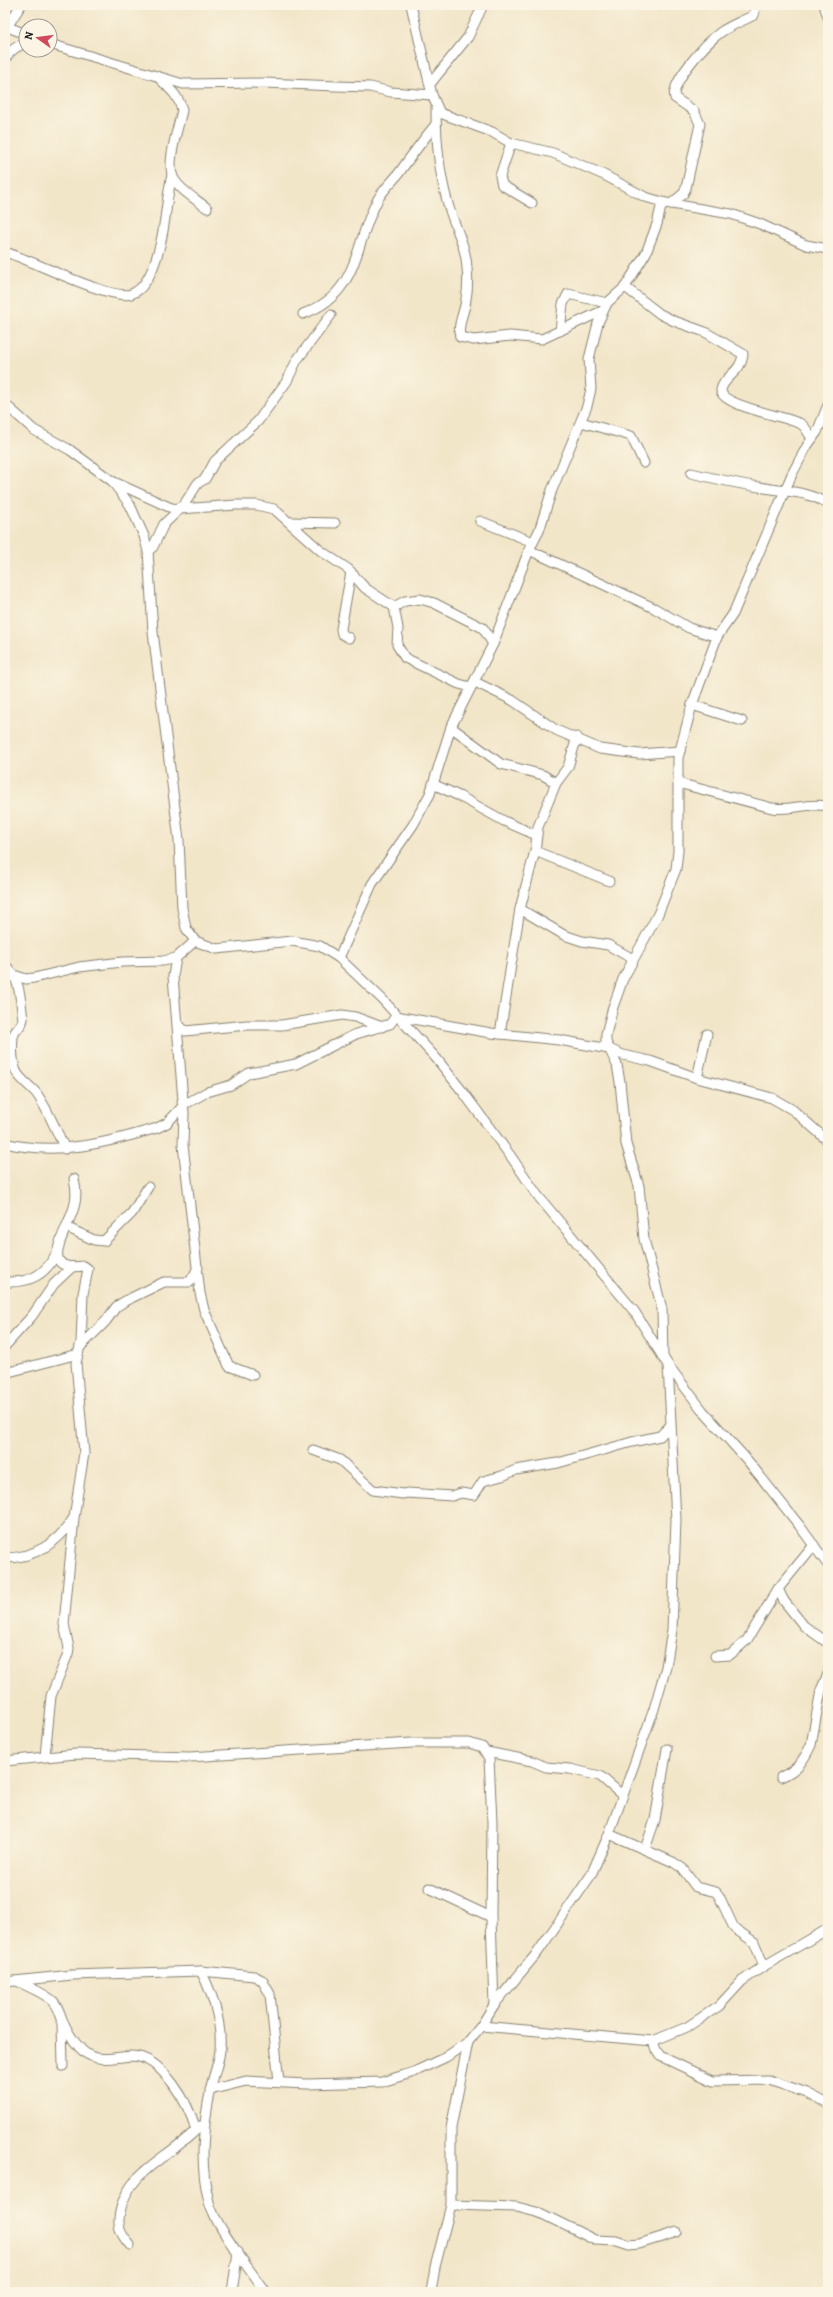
<svg xmlns="http://www.w3.org/2000/svg" width="833" height="2297" viewBox="0 0 833 2297" font-family="Alegreya,serif">
  <style>
    .lines { fill: none; stroke-linecap: round; stroke-linejoin: round }
    .minor-casing { stroke: #878172; stroke-width: 11 }
    .minor { stroke: #fff; stroke-width: 9 }
  </style>
  <rect width="100%" height="100%" fill="#fcf5e5"/>
  <filter id="ink" filterUnits="userSpaceOnUse"><feTurbulence type="fractalNoise" baseFrequency=".025" numOctaves="2"/><feDisplacementMap in="SourceGraphic" scale="8" xChannelSelector="R" yChannelSelector="G"/><feConvolveMatrix kernelMatrix="1 2 1 2 8 2 1 2 1" color-interpolation-filters="sRGB"/></filter>
  <filter id="wash" filterUnits="userSpaceOnUse"><feTurbulence type="fractalNoise" baseFrequency=".012" numOctaves="4" result="noise"/><feDisplacementMap in="SourceGraphic" scale="16" xChannelSelector="R" yChannelSelector="G"/><feGaussianBlur stdDeviation="0.9" result="paint"/><feColorMatrix in="noise" values="0 0 0 0 0 0 0 0 0 0 0 0 0 0 0 0 0 1.4 0 .05"/><feComposite in="paint" operator="in"/></filter>
  <g filter="url(#wash)">
    <rect width="100%" height="100%" fill="#f2e6c9"/>
  </g>
  <g filter="url(#ink)">
    <g class="lines">
      <defs>
        <g id="minor">
          <path d="M411 5 432 95 440 113 492 132 511 143 553 153 604 175 645 197 666 203 731 214 760 224 806 245 828 249"/>
          <path d="M824 5 828 17"/>
          <path d="M5 26 26 34"/>
          <path d="M7 27 21 5"/>
          <path d="M50 44 183 84 264 83 336 86 370 87 391 92 432 95"/>
          <path d="M5 59C10 51 16 45 26 44"/>
          <path d="M159 78C169 88 179 96 182 110 179 126 166 162 173 177 178 189 197 200 207 208"/>
          <path d="M430 84 468 37 483 5"/>
          <path d="M436 108C436 141 439 173 448 204 454 226 466 245 467 268 468 278 468 289 466 299 465 312 457 323 460 337L474 340 510 336 542 339 602 311"/>
          <path d="M511 143 500 176 502 185 532 203"/>
          <path d="M671 204 683 194 686 188 700 124 694 111 675 98C669 83 708 41 721 32 731 25 743 21 754 15L756 5"/>
          <path d="M5 252C30 259 111 301 131 294 147 289 155 264 159 249 166 225 166 199 172 175"/>
          <path d="M625 287 660 314 674 321 705 332 743 354C742 372 723 377 721 390 720 406 789 417 801 424 806 427 809 434 812 439"/>
          <path d="M303 314C361 293 353 244 378 199 384 189 392 182 399 173 411 156 423 140 436 124"/>
          <path d="M560 331 563 304 568 294 607 303"/>
          <path d="M5 404 34 430 70 450 112 481 130 505 144 536 148 551 153 632 179 840 182 908 186 928 195 941 217 949 292 941 320 946 339 958 382 999 436 1058 463 1092 512 1158 538 1196 634 1311 668 1365 703 1411 748 1461 799 1525 828 1565"/>
          <path d="M581 422 631 436 644 463"/>
          <path d="M691 473C716 479 740 484 765 488 788 492 807 491 828 504"/>
          <path d="M112 481 169 507 176 509 183 506"/>
          <path d="M180 509 236 505H256L274 509 321 551 348 569 365 588 394 607"/>
          <path d="M480 521 533 542"/>
          <path d="M290 522 335 523"/>
          <path d="M529 550 654 608 689 628 717 637"/>
          <path d="M148 551 153 547 164 524 183 506 198 483 205 479 215 461 258 421 287 381 297 360 331 315"/>
          <path d="M394 607 398 628 397 645 405 658 459 684 471 687"/>
          <path d="M394 607 405 601 420 599 434 603 483 628 493 644"/>
          <path d="M349 638 342 634 341 629 351 572"/>
          <path d="M475 682 512 700 556 730 600 749 639 754 680 751"/>
          <path d="M692 705 742 721"/>
          <path d="M451 727 501 764 543 775 556 783"/>
          <path d="M678 783 772 808C793 811 805 802 828 806"/>
          <path d="M433 784 459 796 504 821 536 835"/>
          <path d="M535 851 609 881"/>
          <path d="M520 909 564 935 582 941 608 945 633 959"/>
          <path d="M195 941 176 958 173 976 184 1113 183 1145 200 1293 204 1310 229 1366 253 1375"/>
          <path d="M339 958 372 884 413 825 430 794 451 727 493 644 529 550 539 531 552 490 587 406 591 389 589 359 598 323 607 303 625 287 646 253 657 224 661 207 664 203"/>
          <path d="M5 965C21 979 20 999 23 1019 22 1027 14 1030 13 1037 12 1048 12 1061 16 1071 20 1080 31 1086 37 1094 49 1112 56 1130 65 1149"/>
          <path d="M5 976 14 975 26 979 34 978 79 967 122 962 163 961 176 958"/>
          <path d="M178 1024 185 1031 247 1025H282L342 1015 355 1017 382 1027"/>
          <path d="M500 1034 520 909 535 851 538 827 556 783 568 767 577 737"/>
          <path d="M697 1078 707 1034"/>
          <path d="M182 1102H189L207 1092 231 1085 249 1073 296 1064 356 1034 390 1024 396 1016 491 1033 559 1040 609 1049 623 1055 650 1061 697 1078 772 1098 793 1110 828 1141"/>
          <path d="M5 1143C57 1156 107 1143 157 1128L167 1123 183 1106"/>
          <path d="M66 1227 94 1240 104 1241 132 1213 148 1187"/>
          <path d="M5 1282C30 1283 46 1275 57 1252"/>
          <path d="M5 1346 32 1316 54 1284 72 1267"/>
          <path d="M81 1346 106 1321 116 1307 125 1301 164 1282H190L198 1268"/>
          <path d="M663 1358 662 1309 644 1239 639 1186 626 1144 620 1082 617 1065 606 1042V1034L613 1007 623 979 658 914 676 869 678 851V758L692 705 717 637 733 614 792 474 807 446 817 432 828 405"/>
          <path d="M5 1373 78 1354"/>
          <path d="M313 1450 340 1460 373 1490 403 1494 407 1493 452 1496 461 1493 474 1495 483 1481 502 1476 516 1470 558 1463 632 1442 660 1436 670 1426"/>
          <path d="M5 1558C34 1558 58 1543 73 1519"/>
          <path d="M778 1589 784 1601 804 1626 828 1643"/>
          <path d="M715 1656 730 1655 747 1640 778 1589 814 1545"/>
          <path d="M487 1752 532 1761 546 1767 570 1769 600 1776 622 1795"/>
          <path d="M45 1756 51 1696 68 1654 69 1648 64 1624 74 1518 84 1453 76 1363 81 1342 83 1294 88 1269 84 1266C35 1273 68 1230 74 1207 77 1198 76 1188 74 1179"/>
          <path d="M5 1761 76 1754 190 1757 412 1743H469L482 1747 489 1758 492 1822 491 1917 494 2005"/>
          <path d="M781 1777C797 1770 803 1762 811 1745L821 1690 828 1674"/>
          <path d="M609 1834 673 1862 682 1868 696 1887 716 1892 719 1896 734 1928 754 1942 764 1966"/>
          <path d="M645 1849 655 1820 667 1749"/>
          <path d="M429 1888 491 1917"/>
          <path d="M201 1971C213 1995 222 2022 220 2050 219 2063 213 2075 211 2088 203 2126 199 2163 209 2202 215 2226 250 2269 265 2292"/>
          <path d="M17 1981C28 1987 45 1993 54 2002 58 2007 60 2013 62 2019 67 2031 74 2043 84 2052 98 2063 115 2057 131 2056 163 2056 189 2105 196 2130"/>
          <path d="M5 1982 72 1975 201 1971 254 1976 262 1980 270 1994 279 2082"/>
          <path d="M62 2023 63 2066"/>
          <path d="M481 2026 653 2041 687 2027 719 2006 742 1981 764 1966 828 1929"/>
          <path d="M653 2041 656 2050 660 2056 713 2081 769 2080 807 2093 828 2104"/>
          <path d="M210 2090 246 2081 307 2084 382 2082 414 2072 446 2057 468 2042 481 2026 494 2005 538 1952 591 1875 609 1834 654 1709 666 1667 672 1630 676 1520 668 1365"/>
          <path d="M451 2205 517 2207 540 2213 595 2240 617 2241 629 2245 639 2244 677 2232"/>
          <path d="M130 2245C120 2234 117 2226 120 2212 128 2169 172 2157 200 2126"/>
          <path d="M232 2292 238 2252"/>
          <path d="M431 2292 435 2267 451 2205V2128L468 2042"/>
        </g>
      </defs>
      <use href="#minor" class="minor-casing"/>
      <use href="#minor" class="minor"/>
    </g>
  </g>
  <rect width="833" height="2297" fill="none" stroke="#fcf5e5" stroke-width="20"/>
  <g transform="translate(38 38) rotate(284)"><circle r="19" fill="#fcf5e5" stroke="#a29e95"/>
  <path d="M0-3L7 15L0 10L-7 15Z" fill="#d1495b"/>
  <text y="-6" font-size="11" font-weight="bold" text-anchor="middle" fill="#1c1c1c">N</text>
  </g>
</svg>
